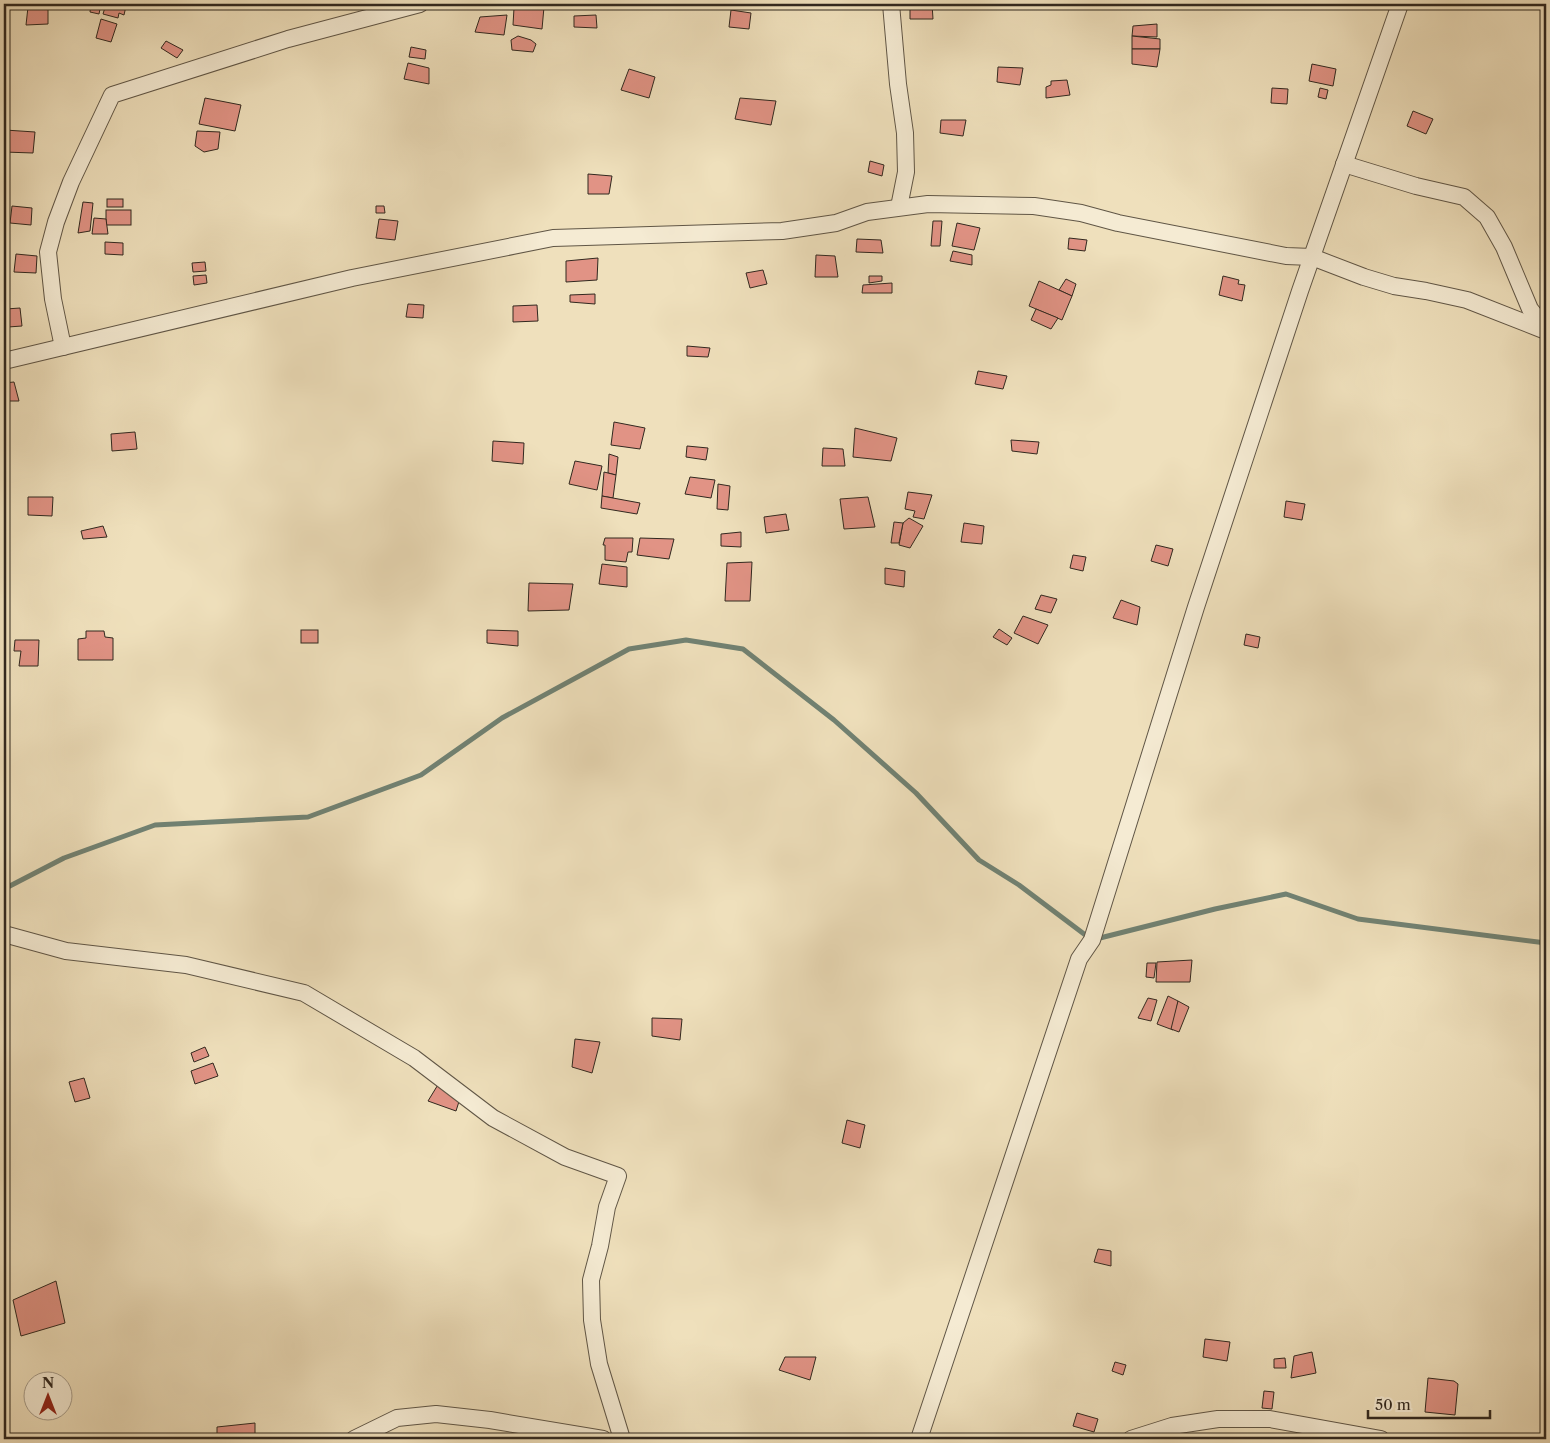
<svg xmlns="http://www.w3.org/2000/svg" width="1550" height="1443" viewBox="0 0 1550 1443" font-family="'Libre Caslon Text',serif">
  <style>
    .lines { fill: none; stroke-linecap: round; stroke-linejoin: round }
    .stream { stroke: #718273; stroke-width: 5 }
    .building { fill: #e19385; stroke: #31281f }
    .street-casing { stroke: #605646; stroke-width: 18 }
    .street { stroke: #f5ebd3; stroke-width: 16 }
  </style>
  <rect width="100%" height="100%" fill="#efe0bc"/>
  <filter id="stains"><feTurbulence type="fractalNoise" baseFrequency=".004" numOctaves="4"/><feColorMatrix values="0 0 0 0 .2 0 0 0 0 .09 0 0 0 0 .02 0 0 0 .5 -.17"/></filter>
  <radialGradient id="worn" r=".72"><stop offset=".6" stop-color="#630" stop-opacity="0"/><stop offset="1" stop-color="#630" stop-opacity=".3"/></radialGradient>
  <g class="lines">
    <path class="stream" d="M4 889 64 858 155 825 308 817 421 775 502 718 629 649 686 640 743 649 834 720 916 793 979 860 1019 885 1092 940 1215 909 1286 894 1358 919 1546 943"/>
  </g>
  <g class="building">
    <path d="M91 4H101L99 14 90 12Z"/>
    <path d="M106 4H122L126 6 124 15 119 13 118 18 103 14Z"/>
    <path d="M910 4H932L933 19H910Z"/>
    <path d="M28 7 48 8V24L26 25Z"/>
    <path d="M544 7 542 29 513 25 514 8Z"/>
    <path d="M731 10 751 13 749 29 729 27Z"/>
    <path d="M507 15 504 35 475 32 480 17Z"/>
    <path d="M596 15 597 28 574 27V16Z"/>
    <path d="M101 19 117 24 111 42 96 38Z"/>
    <path d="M1157 24V37L1132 36 1133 26Z"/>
    <path d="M518 36 531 40 536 44 533 52 512 50 511 40Z"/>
    <path d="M1132 36 1160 39V49H1132Z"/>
    <path d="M166 41 183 50 177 58 161 48Z"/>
    <path d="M411 47 426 50 425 59 409 57Z"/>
    <path d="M1132 49H1160L1157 67 1132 64Z"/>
    <path d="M408 63 429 68V84L404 79Z"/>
    <path d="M1312 64 1336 69 1333 86 1309 81Z"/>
    <path d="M998 67 1023 68 1020 85 997 82Z"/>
    <path d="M629 69 655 77 649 98 621 90Z"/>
    <path d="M1067 80 1070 95 1046 98V87L1051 85V81Z"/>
    <path d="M1272 88 1288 89 1287 104 1271 103Z"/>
    <path d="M1320 88 1328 90 1326 99 1318 97Z"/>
    <path d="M205 98 241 105 235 131 199 124Z"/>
    <path d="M740 98 776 101 771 125 735 119Z"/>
    <path d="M1413 111 1433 119 1426 134 1407 126Z"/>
    <path d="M941 120H966L963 136 940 133Z"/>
    <path d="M5 130 35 132 33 153 4 152Z"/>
    <path d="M197 131 220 132 218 149 204 152 195 146Z"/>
    <path d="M870 161 884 165 882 176 868 172Z"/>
    <path d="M588 174 612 176 609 194H588Z"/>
    <rect x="107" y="199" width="16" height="8"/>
    <path d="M83 202 93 203 90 231 78 233Z"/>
    <path d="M12 206 32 208 31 225 10 223Z"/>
    <path d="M376 206H384L385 213H376Z"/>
    <rect x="106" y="210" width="25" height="15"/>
    <path d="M94 218 106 219 108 234H92Z"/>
    <path d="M379 219 398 221 395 240 376 238Z"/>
    <path d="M933 221H942L940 246H931Z"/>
    <path d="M957 223 980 228 974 250 952 246Z"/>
    <path d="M1069 238 1087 240 1085 251 1068 249Z"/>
    <path d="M857 239 881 240 883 253 856 252Z"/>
    <path d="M105 242 123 243V255L105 254Z"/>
    <path d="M953 251 972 255V265L950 261Z"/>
    <path d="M16 254 37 256 36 273 14 272Z"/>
    <path d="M816 255 835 256 838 277H815Z"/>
    <path d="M598 258 597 280 566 282V261Z"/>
    <path d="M205 262 206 271 193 272 192 263Z"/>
    <path d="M763 270 767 284 750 288 746 273Z"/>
    <path d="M206 275 207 283 194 285 193 276Z"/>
    <path d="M869 276H882V281L869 283Z"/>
    <path d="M1223 276 1239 280 1238 284 1245 285 1242 301 1219 295Z"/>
    <path d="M1066 279 1076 284 1072 296 1059 290Z"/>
    <path d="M1039 281 1072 296 1062 320 1029 306Z"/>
    <path d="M892 283V293H862L863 285Z"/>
    <path d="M595 294V304L570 302V295Z"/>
    <path d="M408 304 424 305 423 318 406 317Z"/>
    <path d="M537 305 538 321 513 322V306Z"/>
    <path d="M20 308 22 326 8 327 6 309Z"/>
    <path d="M1036 309 1058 318 1051 329 1031 320Z"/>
    <path d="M687 346 710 348 708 357 687 356Z"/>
    <path d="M978 371 1007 376 1003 389 975 384Z"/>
    <path d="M14 382 19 401H4V383Z"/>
    <path d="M614 422 645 428 640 449 611 445Z"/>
    <path d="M855 428 897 438 891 461 853 457Z"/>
    <path d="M135 432 137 449 112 451 111 434Z"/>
    <path d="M1011 440 1039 442 1037 454 1012 451Z"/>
    <path d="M493 441 524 443 523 464 492 461Z"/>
    <path d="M687 446 708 448 706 460 686 457Z"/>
    <path d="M823 448 843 449 845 466H822Z"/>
    <path d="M609 454 618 457 616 475 608 473Z"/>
    <path d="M575 461 602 466 597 490 569 484Z"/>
    <path d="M604 472 616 475 613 498 602 496Z"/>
    <path d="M690 477 715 480 711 498 685 494Z"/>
    <path d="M718 484 730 486 728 510 717 509Z"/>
    <path d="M908 492 932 495 924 519 913 517 915 511 905 509Z"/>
    <path d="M602 496 640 503 637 514 601 508Z"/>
    <path d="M28 497H53L52 516 28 515Z"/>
    <path d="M868 497 875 527 844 529 840 499Z"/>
    <path d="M1286 501 1305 504 1302 520 1284 517Z"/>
    <path d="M786 514 789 530 766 533 764 517Z"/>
    <path d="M909 518 923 526 910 548 899 545 903 523Z"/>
    <path d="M894 522 903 523 899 543H891Z"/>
    <path d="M964 523 984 526 982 544 961 542Z"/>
    <path d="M103 526 107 537 83 539 81 531Z"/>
    <path d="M741 532V547L721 546V534Z"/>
    <path d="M605 538H633L632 552H628L626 562 605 560V545H603Z"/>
    <path d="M640 538 674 539 669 559 637 555Z"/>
    <path d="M1156 545 1173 549 1168 566 1151 561Z"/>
    <path d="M1073 555 1086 557 1083 571 1070 568Z"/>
    <path d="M752 562 750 601H725L727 563Z"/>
    <path d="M602 564 627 567V587L599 584Z"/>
    <path d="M885 568 905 571 904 587 885 584Z"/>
    <path d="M529 583 573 584 569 610 528 611Z"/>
    <path d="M1041 595 1057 599 1051 613 1035 609Z"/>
    <path d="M1121 600 1140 607 1137 625 1113 618Z"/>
    <path d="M1023 616 1048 625 1038 644 1014 633Z"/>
    <path d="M999 629 1012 638 1007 645 993 637Z"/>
    <rect x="301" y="630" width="17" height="13"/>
    <path d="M487 630 518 631V646L487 643Z"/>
    <path d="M86 631H104L105 637 113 638V660H78V639L86 638Z"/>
    <path d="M1246 634 1260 637 1258 648 1244 645Z"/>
    <path d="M15 640H39L38 666H19L21 651H14Z"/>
    <path d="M1192 960 1190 982H1156L1157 962Z"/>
    <path d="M1147 963H1156L1154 978 1146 977Z"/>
    <path d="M1168 996 1178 1001 1173 1030 1157 1024Z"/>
    <path d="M1148 998 1157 1000 1151 1021 1138 1018Z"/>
    <path d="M1178 1001 1189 1007 1179 1032 1171 1029Z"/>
    <path d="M652 1018 682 1019 680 1040 652 1036Z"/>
    <path d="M575 1039 600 1042 592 1073 572 1067Z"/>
    <path d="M205 1047 209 1056 194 1062 191 1053Z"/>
    <path d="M213 1063 218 1076 195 1084 191 1071Z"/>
    <path d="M84 1078 90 1098 75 1102 69 1082Z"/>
    <path d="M439 1083 462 1092 456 1111 428 1101Z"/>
    <path d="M847 1120 865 1125 860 1148 842 1143Z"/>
    <path d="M1098 1249 1111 1251V1266L1094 1262Z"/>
    <path d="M56 1281 65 1323 21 1336 13 1300Z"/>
    <path d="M1205 1339 1230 1342 1227 1361 1203 1357Z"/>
    <path d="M1312 1352 1316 1373 1291 1378 1294 1356Z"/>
    <path d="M785 1357H816L810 1380 779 1370Z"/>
    <path d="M1285 1358 1286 1368H1274V1359Z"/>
    <path d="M1115 1362 1126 1365 1123 1375 1112 1371Z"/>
    <path d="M1428 1378 1454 1381 1458 1384 1455 1415 1425 1412Z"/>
    <path d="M1264 1391 1274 1392 1272 1409 1262 1408Z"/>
    <path d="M1077 1413 1098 1419 1094 1432 1073 1426Z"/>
    <path d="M255 1423V1439H217V1427Z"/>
  </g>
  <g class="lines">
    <defs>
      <g id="street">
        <path d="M891 4 898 84 905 133 906 172 899 207"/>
        <path d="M1344 164 1416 186 1464 197 1487 217 1504 247 1530 309 1546 329"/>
        <path d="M63 347 53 299 48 252 56 222 71 182 112 95 288 39 420 4"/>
        <path d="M4 361 352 278 553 238 782 231 836 223 867 212 928 204 1034 206 1081 213 1118 223 1286 256 1312 257 1364 277 1394 286 1426 291 1467 300 1546 331"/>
        <path d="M4 934 66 951 186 965 304 993 414 1058 493 1118 565 1157 618 1176 607 1207 600 1246 591 1280 592 1320 599 1364 622 1439"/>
        <path d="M354 1439 397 1418 436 1414 490 1420 603 1439"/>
        <path d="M919 1439 1079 959 1092 940 1196 607 1300 291 1400 4"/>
        <path d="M1131 1439 1172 1426 1218 1419H1270L1381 1439"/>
      </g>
    </defs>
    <use href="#street" class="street-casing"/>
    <use href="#street" class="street"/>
  </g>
  <rect width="1550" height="1443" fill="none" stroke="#efe0bc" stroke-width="20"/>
  <rect x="5" y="5" width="1540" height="1433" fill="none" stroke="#31281f" stroke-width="2.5"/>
  <rect x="10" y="10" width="1530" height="1423" fill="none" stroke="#31281f"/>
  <g transform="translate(48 1396)"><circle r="24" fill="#f5ebd3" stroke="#a79d8b"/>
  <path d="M0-4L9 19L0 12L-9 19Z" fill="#8f2418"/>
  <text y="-8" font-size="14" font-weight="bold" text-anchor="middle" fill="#31281f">N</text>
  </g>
  <path d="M1368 1410v8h122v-8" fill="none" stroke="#31281f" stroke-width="2.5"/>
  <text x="1375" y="1410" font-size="15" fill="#31281f" stroke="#f5ebd3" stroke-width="4" paint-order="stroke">50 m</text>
  <rect width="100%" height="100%" filter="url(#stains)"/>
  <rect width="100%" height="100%" fill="url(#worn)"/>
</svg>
